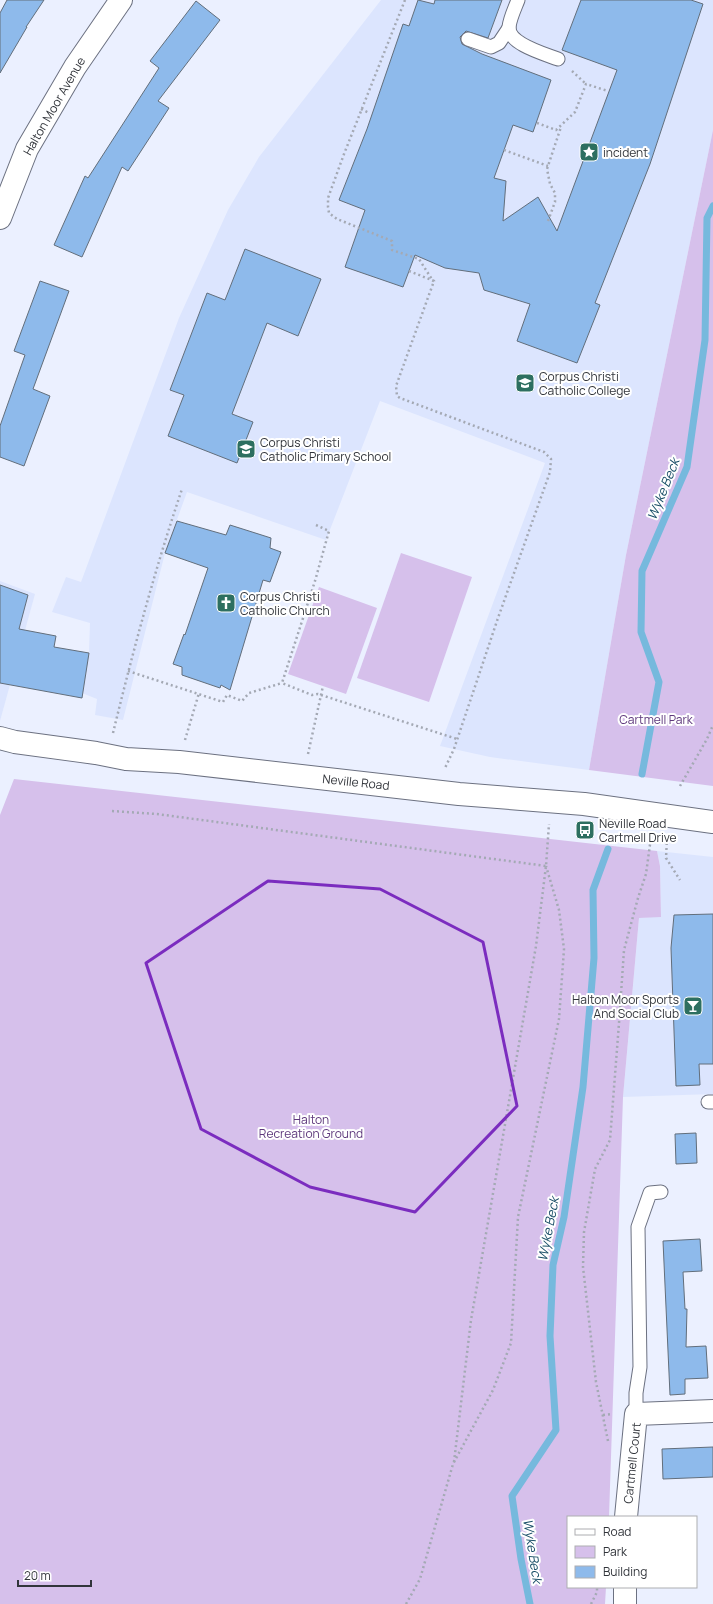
<svg xmlns="http://www.w3.org/2000/svg" width="713" height="1604" viewBox="0 0 713 1604" font-family="Manrope,sans-serif">
  <style>
    .built { fill: #dce5fe }
    .green { fill: #d6c0eb }
    .lines { fill: none; stroke-linecap: round; stroke-linejoin: round }
    .stream { stroke: #76b9dd; stroke-width: 7 }
    .building { fill: #8ebaeb; stroke: #626e7b }
    .lane-casing { stroke: #6c7181; stroke-width: 15 }
    .street-casing { stroke: #6c7181; stroke-width: 24 }
    .secondary-casing { stroke: #6c7181; stroke-width: 24 }
    .path { stroke: #a4a9b4; stroke-width: 2.5; stroke-dasharray: 2 3; stroke-linecap: butt }
    .lane { stroke: #fff; stroke-width: 13 }
    .street { stroke: #fff; stroke-width: 22 }
    .secondary { stroke: #fff; stroke-width: 22 }
    .marked { fill: none; stroke: #7b2cbf; stroke-width: 3; stroke-linejoin: round }
    .labels { text-anchor: middle; dominant-baseline: central; stroke-width: 4; stroke-linejoin: round; paint-order: stroke }
    .street-label { font-size: 12px; fill: #32353b; stroke: #fff }
    .poi-label { font-size: 12px; fill: #32353b; stroke: #fff; text-anchor: start }
    .park-label { font-size: 12px; fill: #5e387c; stroke: #fff }
    .water-label { font-size: 13px; font-style: italic; fill: #184d66; stroke: #fff }
  </style>
  <rect width="100%" height="100%" fill="#ebf0ff"/>
  <g class="built">
    <path d="M381 0H713V130L626 555 589 770 490 757 440 746 545 463 380 401 326 540 187 492 165 553 123 720 95 715 97 699 82 693 89 653 90 623 52 612 66 577 81 582 179 318 228 210 259 157Z"/>
    <path d="M0 581 35 594 0 721Z"/>
    <path d="M657 851 713 857V1094L623 1097 639 918 661 916 660 866Z"/>
  </g>
  <g class="green">
    <path d="M713 130V786L589 770 626 555Z"/>
    <path d="M401 553 472 577 429 702 357 678Z"/>
    <path d="M319 587 377 608 346 694 288 674Z"/>
    <path d="M14 779 657 851 660 866 661 917 639 918 623 1097 609 1517H568V1587H606L605 1604H0V815Z"/>
  </g>
  <g class="lines">
    <g class="stream">
      <path d="M642 774 659 682 641 632 642 571 687 467 705 340 707 218 713 206"/>
      <path d="M530 1604 521 1559 512 1496 556 1430 550 1336 553 1265 564 1217 583 1087 594 958 593 890 608 849"/>
    </g>
  </g>
  <g class="building">
    <path d="M7 0H44L26 27H27L0 73V13Z"/>
    <path d="M418 0 434 4 435 0H502L488 38 466 31 460 37 462 44 482 54 551 80 533 132 513 125 494 178 506 181 503 221 538 197 557 231 617 70 562 50 581 0H691L703 4 650 164 595 303 600 305 577 363 517 341 530 304 484 290 479 273 445 268 415 255 403 287 345 267 365 210 339 200 367 129 403 24 409 26Z"/>
    <path d="M196 1 220 20 158 101 169 108 128 171 122 167 82 257 54 245 85 176 88 178 159 68 150 61Z"/>
    <path d="M245 249 321 279 298 336 267 323 232 414 253 422 237 463 168 436 184 395 170 390 207 293 225 300Z"/>
    <path d="M40 281 69 291 33 389 50 396 24 466 0 457V426L25 355 14 351Z"/>
    <path d="M177 521 226 535 230 525 271 538 270 548 281 552 270 582 263 580 230 690 221 685 220 688 182 675V667L173 664 184 634 185 635 208 568 165 553Z"/>
    <path d="M0 585 28 595 19 629 56 636 54 647 89 653 82 698 0 683Z"/>
    <path d="M713 914V1064H699L700 1085 676 1086 671 948 674 915Z"/>
    <path d="M696 1133 697 1163 676 1164 675 1134Z"/>
    <path d="M700 1239 702 1271 683 1272 685 1309H687L686 1347 706 1346 708 1378 685 1379V1394L670 1395 663 1241Z"/>
    <path d="M713 1447V1477L663 1479 662 1449Z"/>
  </g>
  <g class="lines">
    <defs>
      <g id="lane">
        <path d="M518 0C515 8 510 18 509 27 508 44 545 54 558 59"/>
        <path d="M468 39 491 47 499 43 509 28"/>
        <path d="M708 1102H713"/>
        <path d="M636 1414V1393L640 1367 638 1227 650 1193 661 1192"/>
      </g>
      <g id="street">
        <path d="M626 1517 636 1414 713 1411"/>
        <path d="M625 1604V1587"/>
      </g>
      <g id="secondary">
        <path d="M0 218 27 149 75 67 121 0"/>
        <path d="M0 738 15 742 96 753 126 759 179 762 459 794 584 804 713 822"/>
      </g>
    </defs>
    <use href="#lane" class="lane-casing"/>
    <use href="#street" class="street-casing"/>
    <use href="#secondary" class="secondary-casing"/>
    <g class="path">
      <path d="M405 0 344 154 328 198V207L329 213 337 219 392 241V250L419 259 433 281"/>
      <path d="M572 71 586 84"/>
      <path d="M361 109 369 113"/>
      <path d="M537 123 556 130 575 112 586 84 608 91"/>
      <path d="M504 150 548 166"/>
      <path d="M548 221 555 202V193L550 184 547 169 561 127"/>
      <path d="M409 271 434 281 396 386 397 396 400 398 544 452 551 459 550 472 498 618 454 749 445 768"/>
      <path d="M316 525 329 531 315 581 282 683 312 695 318 694 457 739"/>
      <path d="M128 671 223 702 227 695 242 701 249 693 282 683"/>
      <path d="M113 733C133 651 155 569 182 489"/>
      <path d="M185 740 199 693"/>
      <path d="M308 754 323 686"/>
      <path d="M680 786 707 739 713 725"/>
      <path d="M112 811 157 814 546 866"/>
      <path d="M667 838 666 858 680 880"/>
      <path d="M603 1415 612 1414"/>
      <path d="M608 1441 596 1382 583 1267 584 1232 595 1169 610 1140 619 1023 624 950 638 898 646 874 651 837"/>
      <path d="M454 1462 471 1320 536 946 546 866 549 824"/>
      <path d="M406 1604 420 1579 453 1464 493 1390 511 1343 518 1217 559 1019 564 949 559 910 546 866"/>
      <path d="M591 1604 597 1592V1587"/>
    </g>
    <use href="#lane" class="lane"/>
    <use href="#street" class="street"/>
    <use href="#secondary" class="secondary"/>
  </g>
  <path class="marked" d="M268 881 380 889 483 942 517 1106 415 1212 310 1187 201 1129 146 963Z"/>
  <defs>
    <symbol id="sight-square" viewBox="-11 -11 22 22"><rect x="-9" y="-9" width="18" height="18" rx="4" fill="#2d6f60" stroke="#fff"/><path d="M0-6L1.8-2.2L6-1.7L2.9 1.2L3.7 5.4L0 3.3L-3.7 5.4L-2.9 1.2L-6-1.7L-1.8-2.2Z" fill="#fff"/></symbol>
    <symbol id="school-square" viewBox="-11 -11 22 22"><rect x="-9" y="-9" width="18" height="18" rx="4" fill="#2d6f60" stroke="#fff"/><path d="M0-5L7-2L0 1L-7-2ZM-4 1L0 2.5L4 1V4Q0 6-4 4Z" fill="#fff"/></symbol>
    <symbol id="church-square" viewBox="-11 -11 22 22"><rect x="-9" y="-9" width="18" height="18" rx="4" fill="#2d6f60" stroke="#fff"/><path d="M-1.2-6h2.4v3.5h3.3v2.4h-3.3V6h-2.4V-.1h-3.3v-2.4h3.3Z" fill="#fff"/></symbol>
    <symbol id="bus-square" viewBox="-11 -11 22 22"><rect x="-9" y="-9" width="18" height="18" rx="4" fill="#2d6f60" stroke="#fff"/><path d="M-5-6H5V4H4V6H2V4H-2V6H-4V4H-5ZM-3.5-4V0h7V-4ZM-3.5 1.2v1.5H-2V1.2ZM2 1.2v1.5H3.5V1.2Z" fill="#fff"/></symbol>
    <symbol id="bar-square" viewBox="-11 -11 22 22"><rect x="-9" y="-9" width="18" height="18" rx="4" fill="#2d6f60" stroke="#fff"/><path d="M-6-5H6L.8 .8V4.5H3.5V6h-7V4.5H-.8V.8Z" fill="#fff"/></symbol>
  </defs>
  <g fill-rule="evenodd">
    <use href="#sight-square" x="578" y="141" width="22" height="22"/>
    <use href="#school-square" x="514" y="372" width="22" height="22"/>
    <use href="#school-square" x="235" y="438" width="22" height="22"/>
    <use href="#church-square" x="215" y="592" width="22" height="22"/>
    <use href="#bus-square" x="574" y="819" width="22" height="22"/>
    <use href="#bar-square" x="682" y="995" width="22" height="22"/>
  </g>
  <g class="labels">
    <g class="street-label">
      <text transform="translate(54 106) rotate(-60)">Halton Moor Avenue</text>
      <text transform="translate(356 782) rotate(6)">Neville Road</text>
      <text transform="translate(632 1463) rotate(-84)">Cartmell Court</text>
    </g>
    <g class="poi-label">
      <text x="603" y="152">incident</text>
      <text x="539" y="376">Corpus Christi<tspan x="539" dy="14">Catholic College</tspan></text>
      <text x="260" y="442">Corpus Christi<tspan x="260" dy="14">Catholic Primary School</tspan></text>
      <text x="240" y="596">Corpus Christi<tspan x="240" dy="14">Catholic Church</tspan></text>
      <text x="599" y="823">Neville Road<tspan x="599" dy="14">Cartmell Drive</tspan></text>
      <text x="679" y="999" text-anchor="end">Halton Moor Sports<tspan x="679" dy="14">And Social Club</tspan></text>
    </g>
    <g class="park-label">
      <text x="656" y="719">Cartmell Park</text>
      <text x="311" y="1119">Halton<tspan x="311" dy="14">Recreation Ground</tspan></text>
    </g>
    <g class="water-label">
      <text transform="translate(663 489) rotate(-68)">Wyke Beck</text>
      <text transform="translate(548 1229) rotate(-79)">Wyke Beck</text>
      <text transform="translate(533 1551) rotate(81)">Wyke Beck</text>
    </g>
  </g>
  <rect x="567" y="1516" width="130" height="72" fill="#ffffff" stroke="#adaeb1"/>
  <rect x="575" y="1529" width="20" height="6" fill="#ffffff" stroke="#adaeb1"/>
  <text x="603" y="1536" font-size="12" fill="#32353b">Road</text>
  <rect x="575" y="1546" width="20" height="12" fill="#d6c0eb" stroke="#adaeb1"/>
  <text x="603" y="1556" font-size="12" fill="#32353b">Park</text>
  <rect x="575" y="1566" width="20" height="12" fill="#8ebaeb" stroke="#adaeb1"/>
  <text x="603" y="1576" font-size="12" fill="#32353b">Building</text>
  <path d="M18 1580v6h73v-6" fill="none" stroke="#32353b" stroke-width="2"/>
  <text x="24" y="1580" font-size="12" fill="#32353b" stroke="#ffffff" stroke-width="3" paint-order="stroke">20 m</text>
</svg>
